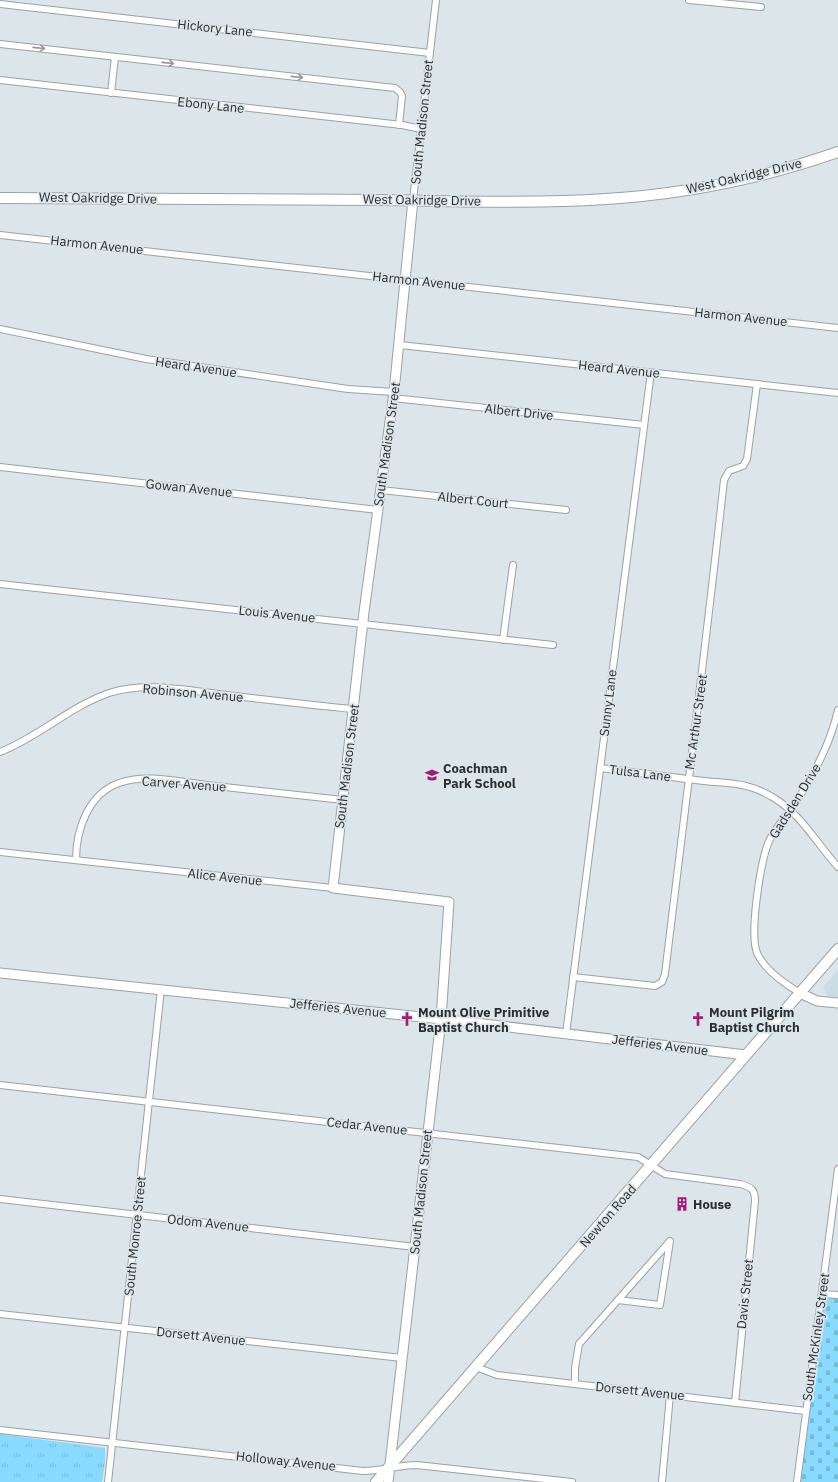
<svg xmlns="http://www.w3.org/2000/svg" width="838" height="1482" viewBox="0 0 838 1482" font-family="'IBM Plex Sans',sans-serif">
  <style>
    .built { fill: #cadce4 }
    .cemetery { fill: url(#cemetery-stones) }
    .park { fill: url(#park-tufts) }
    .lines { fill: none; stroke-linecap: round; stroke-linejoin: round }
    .street-casing { stroke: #99a2a6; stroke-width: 8 }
    .secondary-casing { stroke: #99a2a6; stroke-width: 11 }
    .primary-casing { stroke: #99a2a6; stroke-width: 12 }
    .street { stroke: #fff; stroke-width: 6 }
    .secondary { stroke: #fff; stroke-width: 9 }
    .primary { stroke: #fff; stroke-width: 10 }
    .oneway { stroke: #959698 }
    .labels { text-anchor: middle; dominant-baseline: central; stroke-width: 3.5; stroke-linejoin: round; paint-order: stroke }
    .street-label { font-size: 13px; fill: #2b2e30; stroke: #dce5ea }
    .poi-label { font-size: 13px; font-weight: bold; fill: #2b2e30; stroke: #dce5ea; text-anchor: start }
  </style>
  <defs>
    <pattern id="cemetery-stones" width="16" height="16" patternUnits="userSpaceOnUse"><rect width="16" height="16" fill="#89dafe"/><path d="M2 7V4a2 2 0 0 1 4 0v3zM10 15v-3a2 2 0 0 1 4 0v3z" fill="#76bbda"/></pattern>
    <pattern id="park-tufts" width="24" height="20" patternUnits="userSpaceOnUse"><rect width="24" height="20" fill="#89dafe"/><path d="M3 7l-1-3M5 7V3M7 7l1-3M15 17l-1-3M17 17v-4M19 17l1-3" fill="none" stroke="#76bbda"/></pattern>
  </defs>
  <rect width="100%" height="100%" fill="#dce5ea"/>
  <path class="built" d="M838 970V997L828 996 823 987Z"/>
  <path class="cemetery" d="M824 1296 838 1298V1482H799Z"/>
  <path class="park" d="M0 1434 105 1448V1462L102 1482H0Z"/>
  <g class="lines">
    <defs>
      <g id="street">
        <path d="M689 0 761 7"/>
        <path d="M0 4 430 53"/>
        <path d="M0 44 395 88 400 92 402 96 399 125"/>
        <path d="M0 80 402 125 421 129"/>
        <path d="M111 93 115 57"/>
        <path d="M413 200 436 0"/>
        <path d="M0 235 838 328"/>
        <path d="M0 329 146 359 348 389 394 392"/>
        <path d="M400 345 838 393"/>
        <path d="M393 398 644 425"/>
        <path d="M0 467 378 510"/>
        <path d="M381 490 566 510"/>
        <path d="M0 584 553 645"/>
        <path d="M503 640 513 565"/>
        <path d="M0 752C39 737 69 707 109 693 146 681 189 691 227 695 269 700 311 705 353 709"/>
        <path d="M600 768C635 772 669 777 704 781 731 784 748 782 774 798 802 815 817 844 838 867"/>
        <path d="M0 852 333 888"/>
        <path d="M76 860C76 830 88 794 119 783 146 773 180 782 207 785 252 790 297 795 343 800"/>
        <path d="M573 977 655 986 662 982 665 974C685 809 706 645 724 480L729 471 743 466 747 459 757 384"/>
        <path d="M800 993C785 984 766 971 758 955 748 937 761 860 769 841 777 825 790 812 800 796 817 769 831 741 838 710"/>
        <path d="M566 1034 651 372"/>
        <path d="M0 1085 638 1157 665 1174 740 1184C751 1187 755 1189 755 1201L735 1403"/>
        <path d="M0 1199 415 1247"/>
        <path d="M670 1241 660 1305 618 1300Z"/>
        <path d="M822 1294 838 1295"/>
        <path d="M0 1314 402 1358"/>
        <path d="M476 1367 497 1375 806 1411"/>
        <path d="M575 1384V1368L579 1344 618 1300"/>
        <path d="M0 1430 363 1471C382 1471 398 1465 417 1465L572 1482"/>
        <path d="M108 1482 161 989"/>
        <path d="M662 1482 670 1395"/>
        <path d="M797 1482 838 1169"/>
      </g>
      <g id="secondary">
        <path d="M0 973 441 1019 746 1055"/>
        <path d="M800 993 817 1001 838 1003"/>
        <path d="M388 1482 441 1019 449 902 333 888 364 612 394 392 413 200"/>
      </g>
      <g id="primary">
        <path d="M0 198C126 198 252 199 377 200 453 201 530 204 606 199 685 194 764 178 838 152"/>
        <path d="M376 1482 838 949"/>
      </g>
    </defs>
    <use href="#street" class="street-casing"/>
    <use href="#secondary" class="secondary-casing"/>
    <use href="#primary" class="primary-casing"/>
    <use href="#street" class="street"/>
    <use href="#secondary" class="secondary"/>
    <use href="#primary" class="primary"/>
  </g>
  <defs><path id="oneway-shaft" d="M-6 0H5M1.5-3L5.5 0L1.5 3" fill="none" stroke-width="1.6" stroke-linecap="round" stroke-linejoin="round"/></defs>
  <g class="oneway">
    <use href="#oneway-shaft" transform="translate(39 48) rotate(6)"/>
    <use href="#oneway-shaft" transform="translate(168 63) rotate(6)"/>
    <use href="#oneway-shaft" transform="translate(297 77) rotate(6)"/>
  </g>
  <defs>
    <symbol id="school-bare" viewBox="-9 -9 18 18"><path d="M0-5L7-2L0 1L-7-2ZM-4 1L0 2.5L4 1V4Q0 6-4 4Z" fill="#9d1f74" stroke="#dce5ea" stroke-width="2.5" paint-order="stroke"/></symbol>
    <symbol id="church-bare" viewBox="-9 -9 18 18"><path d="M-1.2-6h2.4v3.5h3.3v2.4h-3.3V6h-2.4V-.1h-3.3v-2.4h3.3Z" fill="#9d1f74" stroke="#dce5ea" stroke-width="2.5" paint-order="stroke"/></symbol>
    <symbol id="building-bare" viewBox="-9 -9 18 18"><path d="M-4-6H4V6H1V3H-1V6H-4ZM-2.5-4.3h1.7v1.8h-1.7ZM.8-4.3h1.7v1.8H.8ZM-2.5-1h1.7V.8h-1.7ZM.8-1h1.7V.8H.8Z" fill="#9d1f74" stroke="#dce5ea" stroke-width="2.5" paint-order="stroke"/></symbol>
  </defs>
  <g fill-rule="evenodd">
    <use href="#school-bare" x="422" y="765" width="20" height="20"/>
    <use href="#church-bare" x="397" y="1009" width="20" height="20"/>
    <use href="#church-bare" x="688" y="1009" width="20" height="20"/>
    <use href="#building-bare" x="672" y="1194" width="20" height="20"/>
  </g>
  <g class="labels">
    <g class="street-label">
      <text transform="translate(215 28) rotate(6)">Hickory Lane</text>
      <text transform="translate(211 105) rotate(6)">Ebony Lane</text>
      <text transform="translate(422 122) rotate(-84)">South Madison Street</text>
      <text transform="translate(744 176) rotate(-13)">West Oakridge Drive</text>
      <text transform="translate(98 198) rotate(1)">West Oakridge Drive</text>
      <text transform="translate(422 200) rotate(1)">West Oakridge Drive</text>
      <text transform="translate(97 245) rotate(6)">Harmon Avenue</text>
      <text transform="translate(419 281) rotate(6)">Harmon Avenue</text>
      <text transform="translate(741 317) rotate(6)">Harmon Avenue</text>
      <text transform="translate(196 367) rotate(8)">Heard Avenue</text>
      <text transform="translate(619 369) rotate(6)">Heard Avenue</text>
      <text transform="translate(519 412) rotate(6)">Albert Drive</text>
      <text transform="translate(387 444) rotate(-82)">South Madison Street</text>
      <text transform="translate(189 488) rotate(6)">Gowan Avenue</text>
      <text transform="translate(473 500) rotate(6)">Albert Court</text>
      <text transform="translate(277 614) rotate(6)">Louis Avenue</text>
      <text transform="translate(193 693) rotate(5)">Robinson Avenue</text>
      <text transform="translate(608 703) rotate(-83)">Sunny Lane</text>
      <text transform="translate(696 722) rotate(-82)">Mc Arthur Street</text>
      <text transform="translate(347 766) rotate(-83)">South Madison Street</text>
      <text transform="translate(640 773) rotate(7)">Tulsa Lane</text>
      <text transform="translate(184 784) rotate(4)">Carver Avenue</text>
      <text transform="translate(795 801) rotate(-58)">Gadsden Drive</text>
      <text transform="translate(225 877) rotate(6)">Alice Avenue</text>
      <text transform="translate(338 1008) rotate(6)">Jefferies Avenue</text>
      <text transform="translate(660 1045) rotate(7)">Jefferies Avenue</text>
      <text transform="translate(367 1126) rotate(6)">Cedar Avenue</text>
      <text transform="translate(421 1192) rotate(-84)">South Madison Street</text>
      <text transform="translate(608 1216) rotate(-49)">Newton Road</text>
      <text transform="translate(208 1223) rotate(6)">Odom Avenue</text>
      <text transform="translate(135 1236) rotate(-84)">South Monroe Street</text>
      <text transform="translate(745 1294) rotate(-84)">Davis Street</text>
      <text transform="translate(201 1336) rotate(6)">Dorsett Avenue</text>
      <text transform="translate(816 1337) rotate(-82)">South McKinley Street</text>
      <text transform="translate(640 1391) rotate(6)">Dorsett Avenue</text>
      <text transform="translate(286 1461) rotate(6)">Holloway Avenue</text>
    </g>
    <g class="poi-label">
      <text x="443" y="768">Coachman<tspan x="443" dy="15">Park School</tspan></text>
      <text x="418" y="1012">Mount Olive Primitive<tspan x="418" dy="15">Baptist Church</tspan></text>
      <text x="709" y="1012">Mount Pilgrim<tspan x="709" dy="15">Baptist Church</tspan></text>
      <text x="693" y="1204">House</text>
    </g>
  </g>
</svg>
